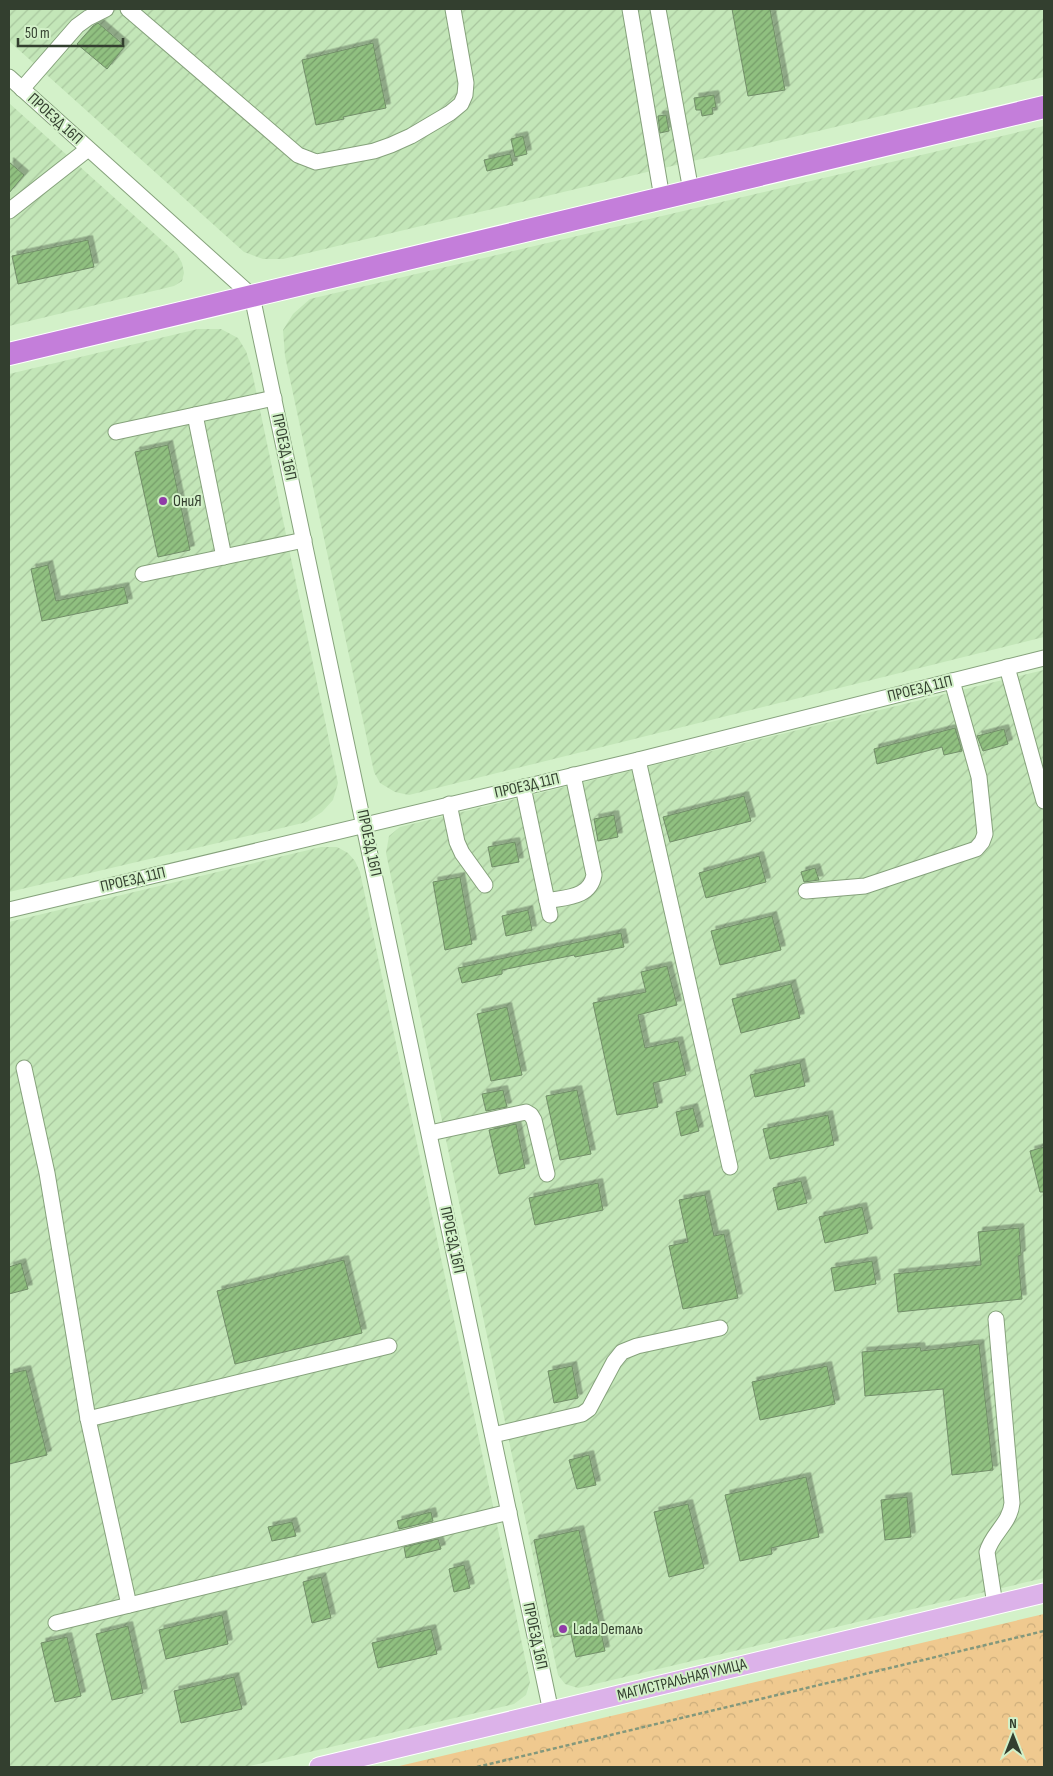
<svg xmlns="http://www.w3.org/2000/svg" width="1053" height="1776" viewBox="0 0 1053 1776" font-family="'Sofia Sans Condensed',sans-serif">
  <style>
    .industrial { fill: url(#industrial-furrows) }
    .forest { fill: url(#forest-crowns) }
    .building { fill: url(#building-hatch); stroke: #728e69; filter: url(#shadow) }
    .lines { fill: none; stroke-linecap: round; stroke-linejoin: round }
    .minor-casing { stroke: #86a27c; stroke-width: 17 }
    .major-casing { stroke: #fff; stroke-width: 21 }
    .highway-casing { stroke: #fff; stroke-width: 24 }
    .path { stroke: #83987c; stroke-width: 2.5; stroke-dasharray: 4 2.5; stroke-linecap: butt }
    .minor { stroke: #fff; stroke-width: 15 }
    .major { stroke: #dcb2e9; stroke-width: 19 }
    .highway { stroke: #c47eda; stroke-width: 22 }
    .poi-dot { fill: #903ba8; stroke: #d3f1c9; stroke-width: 2 }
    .labels { text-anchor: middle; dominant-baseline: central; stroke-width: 4; stroke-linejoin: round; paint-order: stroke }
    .street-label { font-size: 16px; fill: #333f2f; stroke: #d3f1c9 }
    .poi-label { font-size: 16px; fill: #333f2f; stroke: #d3f1c9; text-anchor: start }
  </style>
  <defs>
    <pattern id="industrial-furrows" width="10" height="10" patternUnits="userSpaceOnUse" patternTransform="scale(1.25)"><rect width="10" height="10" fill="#c3e6b8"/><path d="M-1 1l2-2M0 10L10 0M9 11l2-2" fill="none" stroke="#a8c69e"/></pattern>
    <pattern id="forest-crowns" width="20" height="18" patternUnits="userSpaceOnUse" patternTransform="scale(1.25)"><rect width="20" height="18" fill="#efc98f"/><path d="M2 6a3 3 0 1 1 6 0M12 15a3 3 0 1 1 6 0" fill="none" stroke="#cdae7c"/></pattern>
    <pattern id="building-hatch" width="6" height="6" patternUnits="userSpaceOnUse" patternTransform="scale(1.25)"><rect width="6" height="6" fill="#90c080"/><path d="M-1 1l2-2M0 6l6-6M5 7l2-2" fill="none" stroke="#769d69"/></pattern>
    <filter id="shadow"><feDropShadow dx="4.5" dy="-4.5" stdDeviation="0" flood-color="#0004"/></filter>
  </defs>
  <rect width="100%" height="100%" fill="#d3f1c9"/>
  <g class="industrial">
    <path d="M9 9H1044V77L283 259H263L244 252 9 41Z"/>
    <path d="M9 103 177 254 182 263 184 273 182 281 174 286 9 326Z"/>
    <path d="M1044 126V637L409 795 395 792 380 783 374 772 285 356 283 330 293 314 310 299Z"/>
    <path d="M198 329H221L238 338 246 351 251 367 338 783 333 800 322 812 307 822 9 892V374Z"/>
    <path d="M1044 670V1578L578 1688 565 1684 558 1675 386 853 389 836 400 827Z"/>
    <path d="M321 847H337L348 853 355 861 360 872 530 1682 526 1695 514 1704 245 1767H9V922Z"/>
  </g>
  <path class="forest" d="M1044 1614V1767H395Z"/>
  <g class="building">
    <path d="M732 9H770L785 90 748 96Z"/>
    <path d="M98 23 125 46 107 69 77 44 93 26Z"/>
    <path d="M373 43 386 108 343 117 344 119 316 125 302 60Z"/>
    <path d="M714 95 716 107 712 108 713 114 702 116 701 110H696L694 98Z"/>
    <path d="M666 115 669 131 660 133 658 116Z"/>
    <path d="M523 136 527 154 515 157 511 139Z"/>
    <path d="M510 154 513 165 487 171 484 160Z"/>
    <path d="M9 162 24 175 9 193Z"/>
    <path d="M88 240 94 267 18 284 12 256Z"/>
    <path d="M168 445 190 550 158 557 135 452Z"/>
    <path d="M48 565 56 601 124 587 128 603 42 621 31 569Z"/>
    <path d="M955 728 962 751 944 755 942 747 877 764 874 749Z"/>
    <path d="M1004 729 1008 744 983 751 977 736Z"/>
    <path d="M744 796 751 821 670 842 663 817Z"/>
    <path d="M614 815 618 837 598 841 594 819Z"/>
    <path d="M515 842 519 862 492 867 488 847Z"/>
    <path d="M759 856 766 882 706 898 699 873Z"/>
    <path d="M815 868 819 880 804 882 801 872Z"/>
    <path d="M460 877 472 944 445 950 433 882Z"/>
    <path d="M528 910 532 930 506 936 502 916Z"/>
    <path d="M772 916 781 950 720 965 711 931Z"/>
    <path d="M621 933 624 947 575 957 574 955 502 970V974L462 983 458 968Z"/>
    <path d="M667 966 677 1005 638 1015 645 1048 678 1041 686 1075 653 1083 658 1107 617 1115 593 1003 646 992 641 972Z"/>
    <path d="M791 984 800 1018 741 1033 732 999Z"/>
    <path d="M507 1007 522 1075 491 1081 477 1014Z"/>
    <path d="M800 1063 805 1086 755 1097 750 1075Z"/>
    <path d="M503 1090 507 1107 486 1111 482 1094Z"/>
    <path d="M577 1090 591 1154 560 1160 546 1096Z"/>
    <path d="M693 1108 699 1131 681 1136 676 1112Z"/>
    <path d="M828 1115 834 1145 770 1159 763 1129Z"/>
    <path d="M516 1124 525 1168 499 1174 489 1130Z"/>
    <path d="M1044 1147V1192H1040L1030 1151Z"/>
    <path d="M801 1181 807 1203 778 1210 773 1188Z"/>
    <path d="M598 1183 603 1210 535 1225 529 1198Z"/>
    <path d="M705 1195 714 1236 724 1234 738 1298 683 1309 669 1246 688 1242 679 1200Z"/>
    <path d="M862 1207 868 1233 825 1243 819 1217Z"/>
    <path d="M1019 1228 1021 1255 1018 1256 1022 1299 898 1312 894 1274 981 1265 978 1232Z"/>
    <path d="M344 1260 362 1333 235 1364 217 1291Z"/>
    <path d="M872 1261 876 1284 835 1291 831 1268Z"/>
    <path d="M21 1263 28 1289 9 1294V1267Z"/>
    <path d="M979 1344 993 1470 952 1475 943 1389 865 1396 862 1352 920 1347 921 1351Z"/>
    <path d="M572 1366 578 1398 554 1403 548 1371Z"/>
    <path d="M827 1366 835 1404 760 1420 752 1382Z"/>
    <path d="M26 1370 47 1455 9 1464V1374Z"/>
    <path d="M589 1455 596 1485 577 1489 569 1460Z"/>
    <path d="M806 1477 819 1537 771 1548 772 1554 740 1561 725 1495Z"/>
    <path d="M907 1497 911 1537 885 1540 881 1500Z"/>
    <path d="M688 1504 704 1568 669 1577 654 1512Z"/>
    <path d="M431 1512 433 1521 399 1529 397 1521Z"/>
    <path d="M292 1522 296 1536 272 1541 268 1527Z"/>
    <path d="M579 1530 605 1651 576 1657 571 1634 554 1637 534 1540Z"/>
    <path d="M438 1539 441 1549 406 1558 404 1547Z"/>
    <path d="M464 1565 470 1588 454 1592 449 1569Z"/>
    <path d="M321 1577 331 1618 312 1623 303 1582Z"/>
    <path d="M222 1615 228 1644 166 1659 159 1630Z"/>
    <path d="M128 1626 143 1693 112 1700 96 1634Z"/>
    <path d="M431 1629 437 1654 378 1668 372 1643Z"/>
    <path d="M67 1637 81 1696 55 1702 41 1643Z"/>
    <path d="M234 1677 242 1709 181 1723 174 1691Z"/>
  </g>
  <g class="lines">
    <defs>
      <g id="minor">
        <path d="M128 9 298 155 316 162 374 151 391 145 411 136 450 113 461 104 465 95 466 83 453 9"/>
        <path d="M630 9 662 198"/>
        <path d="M658 9 691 191"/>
        <path d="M9 77 252 296 551 1712"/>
        <path d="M22 89 77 26 88 18 106 9"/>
        <path d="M9 211 88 149"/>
        <path d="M195 415 224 557"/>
        <path d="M116 432 274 398"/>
        <path d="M143 574 304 540"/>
        <path d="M1007 667 1044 801"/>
        <path d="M638 760 730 1167"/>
        <path d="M523 787 550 915"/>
        <path d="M449 804 457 842 462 853 485 885"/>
        <path d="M806 891 865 886 976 849 982 842 985 834 979 777 952 681"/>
        <path d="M547 901C566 897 590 898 594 875L573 775"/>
        <path d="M9 910 638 760 1044 658"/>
        <path d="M24 1068 47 1173 88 1419 129 1605"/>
        <path d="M430 1133 526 1112 531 1115 534 1120 547 1174"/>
        <path d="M88 1419 389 1346"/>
        <path d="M493 1435 582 1414 589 1409 614 1362 622 1352 637 1346 720 1328"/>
        <path d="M995 1605 987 1552C992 1533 1010 1524 1012 1503L996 1319"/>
        <path d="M56 1623 509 1512"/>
      </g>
      <path id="major" d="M319 1767 1044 1593"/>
      <path id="highway" d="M9 354 1044 107"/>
    </defs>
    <use href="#minor" class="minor-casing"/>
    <use href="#major" class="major-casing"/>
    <use href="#highway" class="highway-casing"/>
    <path class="path" d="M477 1767 1044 1631"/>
    <use href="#minor" class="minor"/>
    <use href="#major" class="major"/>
    <use href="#highway" class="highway"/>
  </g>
  <g class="poi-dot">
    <circle cx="163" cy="501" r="5"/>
    <circle cx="563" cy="1629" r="5"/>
  </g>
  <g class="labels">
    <g class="street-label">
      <text transform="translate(55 119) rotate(42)">ПРОЕЗД 16П</text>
      <text transform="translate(284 447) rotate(78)">ПРОЕЗД 16П</text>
      <text transform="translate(920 689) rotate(-14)">ПРОЕЗД 11П</text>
      <text transform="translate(527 786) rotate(-13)">ПРОЕЗД 11П</text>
      <text transform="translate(369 843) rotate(78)">ПРОЕЗД 16П</text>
      <text transform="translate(133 880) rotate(-13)">ПРОЕЗД 11П</text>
      <text transform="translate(452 1240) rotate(78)">ПРОЕЗД 16П</text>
      <text transform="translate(535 1636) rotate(78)">ПРОЕЗД 16П</text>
      <text transform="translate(682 1680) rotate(-14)">МАГИСТРАЛЬНАЯ УЛИЦА</text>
    </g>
    <g class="poi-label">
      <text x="173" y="501">ОниЯ</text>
      <text x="573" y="1629">Lada Dеталь</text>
    </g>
  </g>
  <rect width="1053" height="1776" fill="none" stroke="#333f2f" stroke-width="20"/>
  <g transform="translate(1013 1736)" stroke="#d3f1c9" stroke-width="4" paint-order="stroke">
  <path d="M0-4L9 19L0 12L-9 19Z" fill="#333f2f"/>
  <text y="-8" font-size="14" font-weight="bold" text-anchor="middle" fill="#333f2f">N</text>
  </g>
  <path d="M18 38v8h105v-8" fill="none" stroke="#333f2f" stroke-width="2.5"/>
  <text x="25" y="38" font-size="15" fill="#333f2f" stroke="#d3f1c9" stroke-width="4" paint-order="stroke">50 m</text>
</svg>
